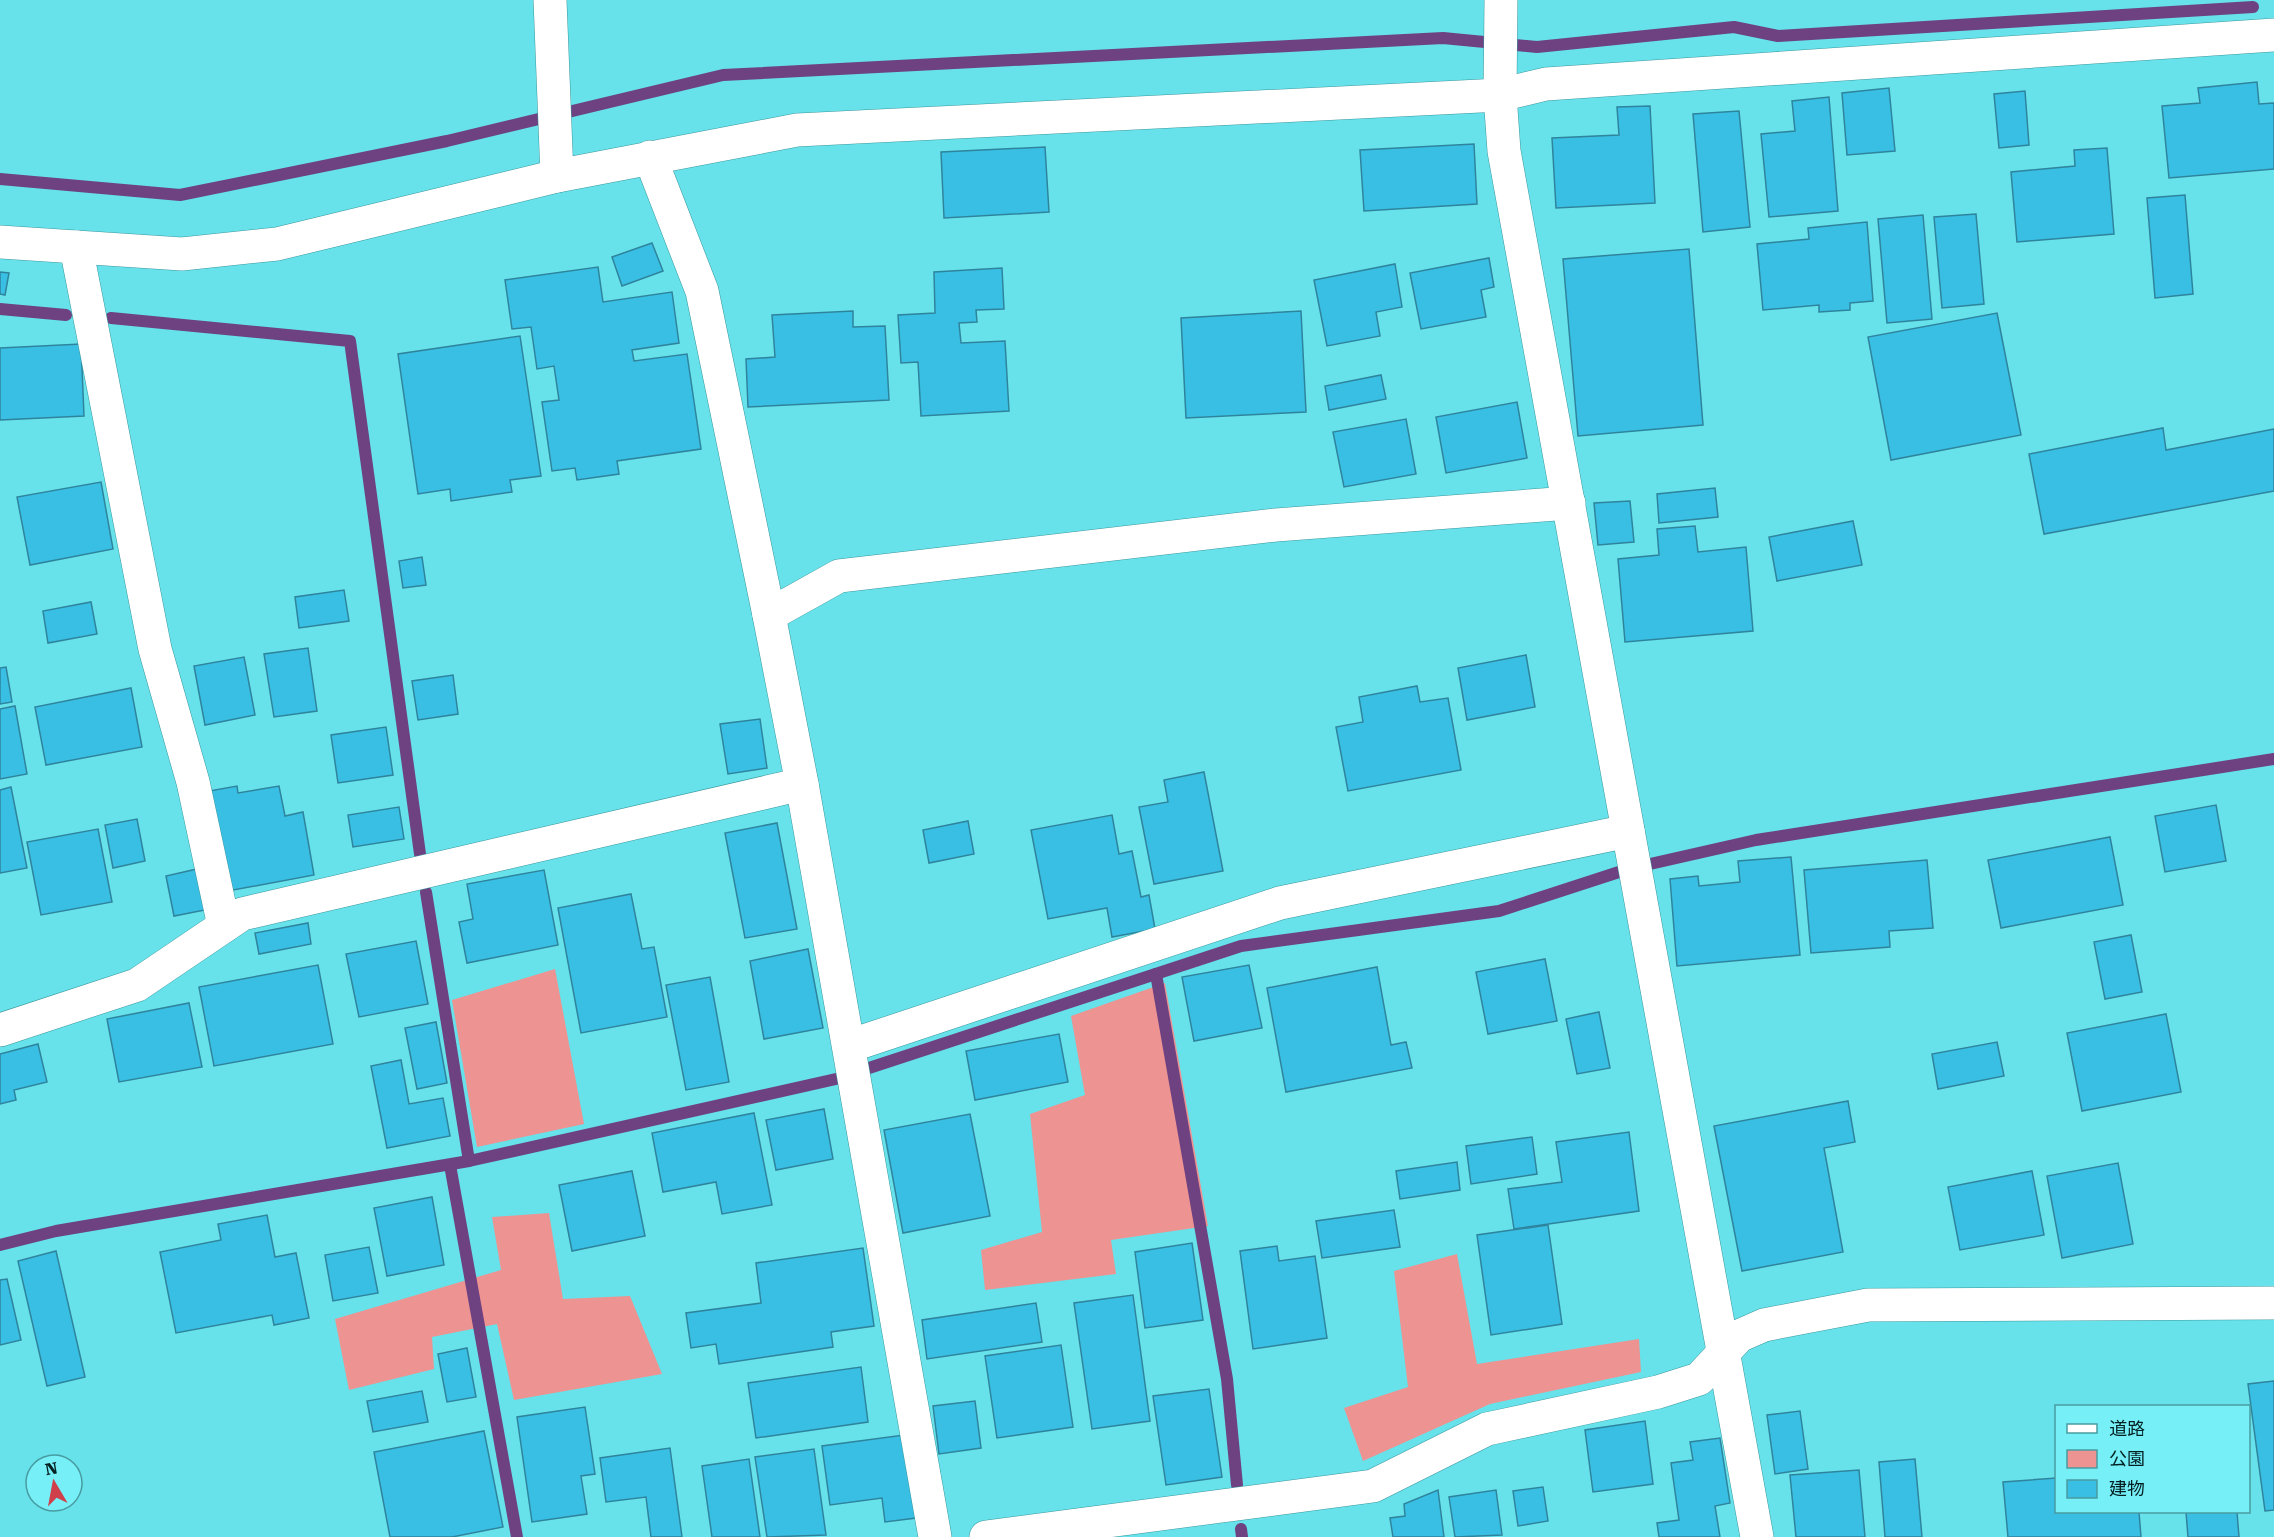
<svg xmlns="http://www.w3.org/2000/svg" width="2274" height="1537" viewBox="0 0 2274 1537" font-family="'Roboto Serif','Noto Sans JP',serif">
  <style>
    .green { fill: #ed9392 }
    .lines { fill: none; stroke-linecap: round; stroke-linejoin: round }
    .stream { stroke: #6e4281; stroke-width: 12 }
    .building { fill: #3abfe4; stroke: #2f849d; stroke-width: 1.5 }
    .minor-casing { stroke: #3a989e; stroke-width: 34 }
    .minor { stroke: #fff; stroke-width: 33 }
  </style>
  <rect width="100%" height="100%" fill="#67e2ea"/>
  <g class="green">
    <path d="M555 969 584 1124 477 1147 452 1000Z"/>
    <path d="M1165 983 1208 1226 1111 1240 1116 1274 985 1290 981 1250 1042 1232 1030 1114 1085 1095 1071 1016Z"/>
    <path d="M549 1213 563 1299 630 1296 662 1374 514 1400 497 1324 432 1337 434 1369 349 1390 335 1319 501 1270 492 1217Z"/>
    <path d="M1457 1254 1477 1364 1639 1339 1641 1372 1490 1404 1363 1461 1344 1408 1408 1387 1394 1271Z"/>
  </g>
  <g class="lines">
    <g class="stream">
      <path d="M0 179 180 195 447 141 723 75 1443 38 1537 47 1734 27 1778 36 2253 7"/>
      <path d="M0 309 66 315"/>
      <path d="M111 318 350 341 420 854"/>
      <path d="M1650 864 1756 840 2274 759"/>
      <path d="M426 892 469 1161"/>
      <path d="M1156 974 1227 1379 1237 1485"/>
      <path d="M869 1068 1241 946 1499 911 1619 872"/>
      <path d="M450 1165 517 1537"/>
      <path d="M0 1245 56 1231 469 1161 836 1079"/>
      <path d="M1241 1529 1242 1537"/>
    </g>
  </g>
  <g class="building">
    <path d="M2257 82 2259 104 2274 103V169L2169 178 2162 106 2200 103 2198 88Z"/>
    <path d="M1889 88 1895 151 1847 155 1842 93Z"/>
    <path d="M2025 91 2029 145 1999 148 1994 94Z"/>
    <path d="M1829 97 1838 211 1769 217 1761 134 1795 131 1792 101Z"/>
    <path d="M1650 106 1655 203 1556 208 1552 138 1619 135 1617 107Z"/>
    <path d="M1739 111 1750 227 1703 232 1693 114Z"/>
    <path d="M1474 144 1477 204 1364 211 1360 150Z"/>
    <path d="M1045 147 1049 212 944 218 941 152Z"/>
    <path d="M2107 148 2114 234 2017 242 2011 172 2075 166 2074 150Z"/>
    <path d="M2185 195 2193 294 2155 298 2147 198Z"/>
    <path d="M1976 214 1984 304 1942 308 1934 217Z"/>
    <path d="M1923 215 1932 319 1887 323 1878 219Z"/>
    <path d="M1867 222 1873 301 1850 303V310L1819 312V305L1763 310 1757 244 1809 239 1808 228Z"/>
    <path d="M652 243 663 271 622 286 612 257Z"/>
    <path d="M1689 249 1703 425 1578 436 1563 259Z"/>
    <path d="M1489 258 1494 287 1481 290 1486 317 1421 329 1410 273Z"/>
    <path d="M1395 264 1402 307 1376 312 1380 336 1327 346 1314 280Z"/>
    <path d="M598 267 603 302 672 292 679 343 632 350 634 361 687 354 701 449 617 461 619 474 577 480 575 468 552 471 542 402 559 400 554 366 537 369 531 327 512 329 505 280Z"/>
    <path d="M1002 268 1004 309 976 310 977 322 959 323 961 343 1005 341 1009 411 921 416 918 362 901 363 898 315 935 313 934 272Z"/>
    <path d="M0 272 9 273 5 295 0 294Z"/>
    <path d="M853 311V327L885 326 889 400 748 407 746 359 775 357 772 315Z"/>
    <path d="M1301 311 1306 412 1186 418 1181 318Z"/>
    <path d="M1997 313 2021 435 1891 460 1868 337Z"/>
    <path d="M520 336 541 476 510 480 512 492 451 501 450 489 418 494 398 354Z"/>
    <path d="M81 344 84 416 0 420V348Z"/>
    <path d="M1381 375 1386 399 1329 410 1325 386Z"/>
    <path d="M1517 402 1527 458 1446 473 1436 417Z"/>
    <path d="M1406 419 1416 474 1344 487 1333 432Z"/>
    <path d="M2163 428 2166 450 2274 429V491L2044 534 2029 454Z"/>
    <path d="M101 482 113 549 30 565 17 497Z"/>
    <path d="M1715 488 1718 517 1659 523 1657 494Z"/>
    <path d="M1630 501 1634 542 1598 545 1594 503Z"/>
    <path d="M1853 521 1862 565 1777 581 1769 537Z"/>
    <path d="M1695 526 1698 552 1746 547 1753 631 1625 642 1618 559 1659 555 1657 529Z"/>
    <path d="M422 557 426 585 403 588 399 561Z"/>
    <path d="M344 590 349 621 299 628 295 597Z"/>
    <path d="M91 602 97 634 48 643 43 611Z"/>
    <path d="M308 648 317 711 274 717 264 654Z"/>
    <path d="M1526 655 1535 707 1467 720 1458 668Z"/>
    <path d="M244 657 255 715 205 725 194 666Z"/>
    <path d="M6 667 12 702 0 704V668Z"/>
    <path d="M453 675 458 714 418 720 412 681Z"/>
    <path d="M1417 686 1420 702 1448 698 1461 770 1348 791 1336 727 1363 722 1359 697Z"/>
    <path d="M131 688 142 747 46 765 35 707Z"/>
    <path d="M15 706 27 774 0 779V709Z"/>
    <path d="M760 719 767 768 728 774 720 724Z"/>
    <path d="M386 727 393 775 338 783 331 735Z"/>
    <path d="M1204 772 1223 871 1154 884 1139 807 1168 802 1164 780Z"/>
    <path d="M237 786 238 793 279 786 285 816 303 812 314 875 228 891 209 791Z"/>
    <path d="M11 787 27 868 0 873V790Z"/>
    <path d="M2216 805 2226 861 2165 872 2155 816Z"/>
    <path d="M399 807 404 839 353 847 348 815Z"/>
    <path d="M1112 815 1119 854 1132 851 1141 897 1149 895 1155 929 1112 937 1107 908 1048 919 1031 830Z"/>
    <path d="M137 819 145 861 113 868 105 825Z"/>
    <path d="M968 821 974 854 929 863 923 830Z"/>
    <path d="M777 823 797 929 745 938 725 833Z"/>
    <path d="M98 829 112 902 41 915 27 842Z"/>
    <path d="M2110 837 2123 905 2001 928 1988 860Z"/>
    <path d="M1791 857 1800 955 1677 966 1670 879 1698 876 1699 886 1740 882 1738 861Z"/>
    <path d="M1927 860 1933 928 1889 931 1890 947 1811 953 1804 870Z"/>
    <path d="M197 869 205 910 174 916 166 876Z"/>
    <path d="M544 870 558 945 467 963 459 922 473 919 467 884Z"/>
    <path d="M631 894 642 949 654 947 667 1017 581 1033 558 908Z"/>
    <path d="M308 923 311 944 259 954 255 933Z"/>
    <path d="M2131 935 2142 992 2105 999 2094 942Z"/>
    <path d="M416 941 428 1004 359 1017 346 954Z"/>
    <path d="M808 949 823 1028 764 1039 750 961Z"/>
    <path d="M1545 959 1557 1021 1488 1034 1476 972Z"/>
    <path d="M318 965 333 1044 214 1066 199 987Z"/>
    <path d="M1249 965 1262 1028 1194 1041 1182 977Z"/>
    <path d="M1377 967 1391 1045 1406 1042 1412 1068 1286 1092 1267 988Z"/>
    <path d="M710 977 729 1082 686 1090 666 985Z"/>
    <path d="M189 1003 202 1067 119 1082 107 1019Z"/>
    <path d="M1599 1012 1610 1068 1577 1074 1566 1019Z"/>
    <path d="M2166 1014 2181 1092 2082 1111 2067 1033Z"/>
    <path d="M436 1022 447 1083 417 1089 405 1028Z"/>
    <path d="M1059 1034 1068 1082 975 1100 966 1051Z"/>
    <path d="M1997 1042 2004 1076 1938 1089 1932 1054Z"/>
    <path d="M38 1044 47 1082 14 1090 16 1100 0 1104V1054Z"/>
    <path d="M401 1060 409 1104 443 1098 450 1136 387 1148 371 1066Z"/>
    <path d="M1848 1101 1855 1142 1824 1148 1843 1252 1742 1271 1714 1126Z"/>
    <path d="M824 1109 833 1159 776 1170 766 1120Z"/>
    <path d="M754 1113 772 1205 722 1214 716 1182 663 1192 652 1133Z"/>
    <path d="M970 1114 990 1216 903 1233 884 1130Z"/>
    <path d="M1629 1132 1639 1211 1514 1229 1508 1189 1562 1182 1556 1142Z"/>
    <path d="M1532 1137 1537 1174 1471 1184 1466 1146Z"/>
    <path d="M1457 1162 1460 1190 1400 1199 1396 1171Z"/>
    <path d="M2118 1163 2133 1244 2062 1258 2047 1176Z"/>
    <path d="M632 1171 645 1236 572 1251 559 1185Z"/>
    <path d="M2032 1171 2044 1235 1960 1250 1948 1187Z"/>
    <path d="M432 1197 444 1265 387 1276 374 1208Z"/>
    <path d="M1394 1210 1400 1247 1322 1258 1316 1221Z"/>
    <path d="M267 1215 275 1257 296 1253 309 1318 274 1325 272 1315 176 1333 160 1252 221 1240 218 1224Z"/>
    <path d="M1548 1225 1562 1324 1491 1335 1477 1235Z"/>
    <path d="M1192 1243 1203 1320 1145 1328 1135 1252Z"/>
    <path d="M1277 1246 1279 1261 1315 1256 1327 1338 1253 1349 1240 1251Z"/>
    <path d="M369 1247 378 1293 333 1301 325 1255Z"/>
    <path d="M863 1248 874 1326 831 1332 833 1347 719 1364 716 1344 691 1348 686 1313 761 1303 756 1263Z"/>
    <path d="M56 1251 85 1377 47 1386 18 1261Z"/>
    <path d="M7 1279 21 1340 0 1345V1280Z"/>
    <path d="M1133 1295 1150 1421 1092 1429 1074 1303Z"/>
    <path d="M1036 1303 1042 1342 927 1359 922 1320Z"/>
    <path d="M1061 1345 1073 1427 997 1438 985 1356Z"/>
    <path d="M467 1348 476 1397 447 1402 438 1354Z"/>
    <path d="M861 1367 868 1422 756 1438 748 1383Z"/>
    <path d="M2274 1381V1510L2265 1511 2248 1384Z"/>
    <path d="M1209 1389 1222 1477 1166 1485 1153 1396Z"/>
    <path d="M422 1391 428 1422 373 1432 367 1401Z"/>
    <path d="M975 1401 981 1448 939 1454 933 1406Z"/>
    <path d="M585 1407 595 1474 581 1476 587 1514 532 1522 517 1417Z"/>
    <path d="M1800 1411 1808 1469 1775 1474 1767 1415Z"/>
    <path d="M1645 1421 1653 1484 1593 1492 1585 1430Z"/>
    <path d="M484 1431 503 1527 452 1537H390L374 1452Z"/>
    <path d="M904 1435 916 1518 885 1522 882 1498 830 1505 822 1446Z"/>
    <path d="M1720 1438 1730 1503 1715 1506 1720 1537H1659L1657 1523 1679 1520 1671 1463 1693 1460 1690 1442Z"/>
    <path d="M670 1448 682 1537H651L646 1497 606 1502 600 1458Z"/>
    <path d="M814 1449 826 1535 767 1537 755 1457Z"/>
    <path d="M749 1459 760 1537H712L702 1466Z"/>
    <path d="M1915 1459 1922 1537H1885L1879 1462Z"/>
    <path d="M1859 1470 1865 1537H1796L1790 1475Z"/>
    <path d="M2056 1478V1512H2139L2141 1537H2008L2003 1482Z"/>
    <path d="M1543 1487 1548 1521 1518 1526 1513 1491Z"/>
    <path d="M1438 1490 1444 1537H1393L1390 1518 1405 1516 1404 1504Z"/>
    <path d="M1496 1490 1502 1535 1455 1537 1449 1497Z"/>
    <path d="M2186 1512H2237L2239 1537H2188Z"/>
  </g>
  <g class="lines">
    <defs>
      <g id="minor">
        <path d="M550 0 557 176"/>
        <path d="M1501 0 1500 95 1504 151 1757 1537"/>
        <path d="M650 157 702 291 769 615 802 784 935 1537"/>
        <path d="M0 242 182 254 277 244 557 176 797 130 1500 95 1546 84 2274 35"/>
        <path d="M76 247 155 649 193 782 224 926"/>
        <path d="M769 615 839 576 1276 525 1569 503"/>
        <path d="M0 1030 137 985 242 914 802 784"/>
        <path d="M849 1046 1280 903 1628 831"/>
        <path d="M986 1537 1373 1486 1487 1429 1658 1392 1699 1379 1739 1336 1764 1325 1868 1305 2274 1303"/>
      </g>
    </defs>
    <use href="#minor" class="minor-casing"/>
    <use href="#minor" class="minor"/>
  </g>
  <rect x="2055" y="1405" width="195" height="108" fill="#76eff7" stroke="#489ca1" stroke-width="1.5"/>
  <rect x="2067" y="1424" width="30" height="9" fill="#ffffff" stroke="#489ca1" stroke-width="1.5"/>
  <text x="2109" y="1435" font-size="18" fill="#042021">道路</text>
  <rect x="2067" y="1450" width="30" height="18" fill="#ed9392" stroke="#489ca1" stroke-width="1.5"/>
  <text x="2109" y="1465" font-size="18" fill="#042021">公園</text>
  <rect x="2067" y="1480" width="30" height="18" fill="#3abfe4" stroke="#489ca1" stroke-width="1.5"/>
  <text x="2109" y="1495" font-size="18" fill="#042021">建物</text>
  <g transform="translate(54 1483) rotate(350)"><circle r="28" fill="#76eff7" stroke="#489ca1" stroke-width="1.5"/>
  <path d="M0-4.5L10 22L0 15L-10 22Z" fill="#d0404a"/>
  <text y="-9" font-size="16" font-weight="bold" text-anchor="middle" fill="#042021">N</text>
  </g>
</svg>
